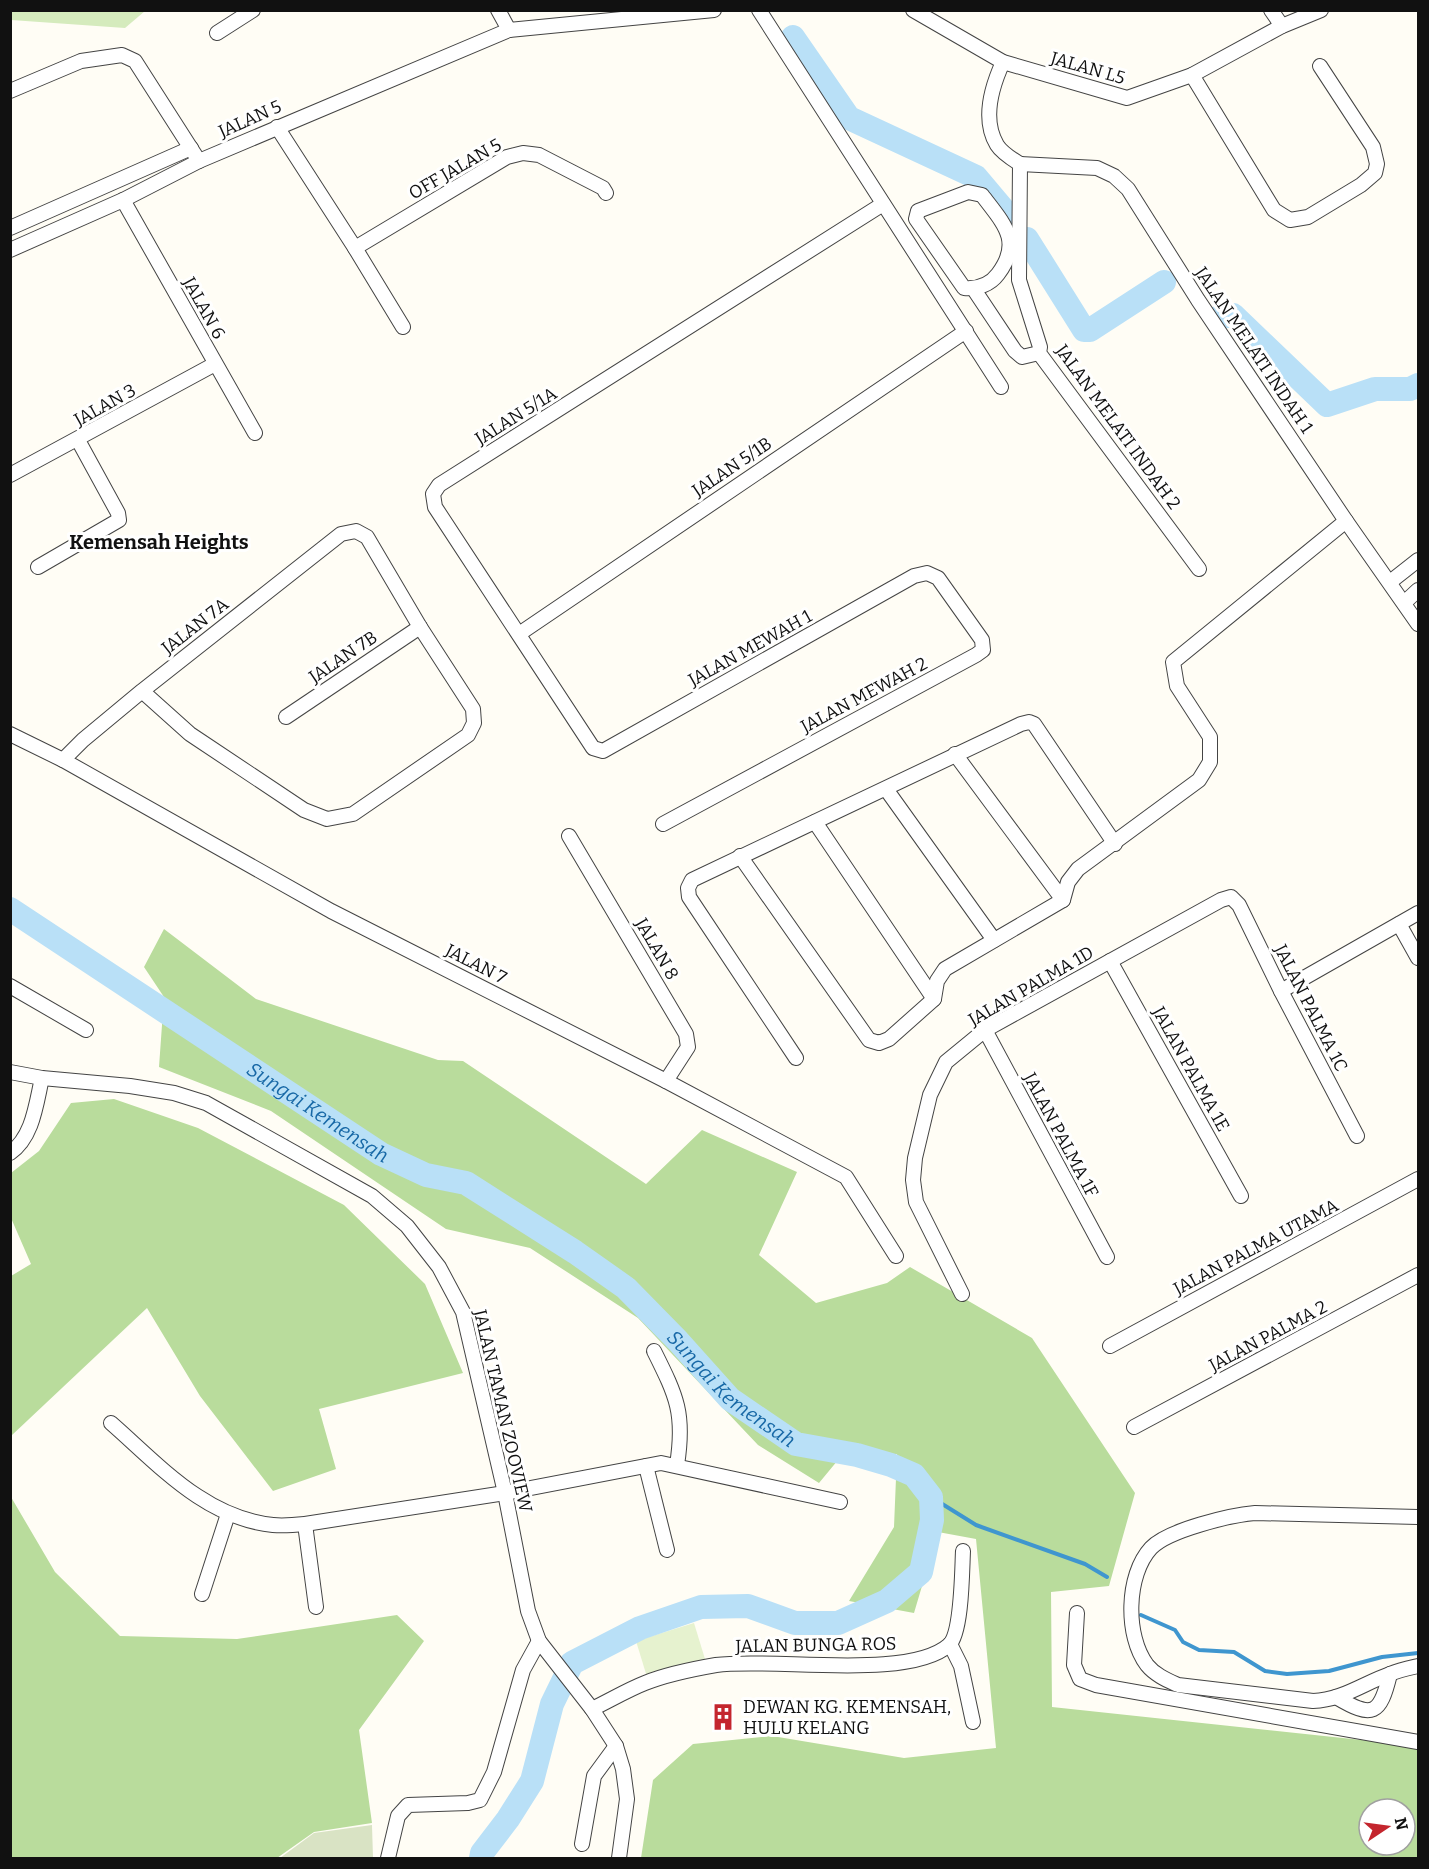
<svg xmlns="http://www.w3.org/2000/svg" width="1429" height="1869" viewBox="0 0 1429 1869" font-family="Bitter,serif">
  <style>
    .green { fill: #d5ebbd }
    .forest { fill: #b9dc9c; fill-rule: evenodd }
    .cemetery { fill: #d9e3c4 }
    .pitch { fill: #e6f2cf }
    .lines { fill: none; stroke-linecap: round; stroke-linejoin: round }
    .stream { stroke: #3f96cf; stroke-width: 4 }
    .river { stroke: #b9e0f7; stroke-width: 24 }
    .street-casing { stroke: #444; stroke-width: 16 }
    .street { stroke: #fff; stroke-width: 14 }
    .labels { text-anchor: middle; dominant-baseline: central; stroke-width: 6; stroke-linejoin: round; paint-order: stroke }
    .street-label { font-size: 18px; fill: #111; stroke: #fff }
    .poi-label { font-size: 18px; fill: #111; stroke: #fff; text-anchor: start }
    .neighbourhood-label { font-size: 20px; font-weight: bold; fill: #111; stroke: #fff }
    .water-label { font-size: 20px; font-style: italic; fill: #1768a6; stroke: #fff }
  </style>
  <rect width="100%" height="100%" fill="#fffdf5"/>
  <path class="green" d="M10 11 11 10 145 11 125 28 11 20Z"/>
  <g class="forest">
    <path d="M164 929 256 999 438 1060 463 1061 646 1184 702 1130 797 1172 759 1255 816 1303 887 1283 910 1267 1032 1338 1135 1493 1109 1586 1051 1592 1052 1707 1418 1746V1858H641L653 1780 693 1744 772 1736 904 1758 996 1748 976 1539 938 1532 914 1613 849 1601 894 1527 897 1454 838 1460 819 1483 758 1445 638 1318 530 1248 446 1229 271 1111 159 1067 164 997 144 967ZM1369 1809H1405V1845H1369Z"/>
    <path d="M114 1099 198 1128 344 1205 425 1284 463 1373 319 1409 336 1469 273 1491 200 1396 147 1308 11 1436V1276L31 1264 11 1218V1173L39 1151 71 1103Z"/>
    <path d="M11 1497 55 1572 120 1636 237 1639 397 1615 424 1641 359 1730 372 1823 314 1832 277 1858H11Z"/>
  </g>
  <path class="cemetery" d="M372 1825 373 1858H280L314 1833Z"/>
  <path class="pitch" d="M694 1623 705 1659 647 1677 636 1641Z"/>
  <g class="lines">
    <g class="stream">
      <path d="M931 1497 976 1525 1085 1564 1107 1577"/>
      <path d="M1141 1615 1175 1630 1183 1642 1199 1650 1234 1652 1265 1671 1287 1674 1329 1671 1382 1657 1418 1653"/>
    </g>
    <g class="river">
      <path d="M793 37 849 118 976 177 1008 215"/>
      <path d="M1027 239 1084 330H1090L1164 282"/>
      <path d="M1217 318 1233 315 1327 405 1375 389H1410L1418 385"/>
      <path id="s1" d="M10 909 381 1154 426 1175 466 1183 575 1252 626 1288 678 1341 730 1399 796 1444 857 1455 891 1465 914 1475 931 1497 932 1520 921 1572 887 1601 838 1623H795L748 1606 701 1607 640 1628 572 1663 552 1704 532 1781 508 1819 482 1853 481 1858"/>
    </g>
    <defs>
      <g id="street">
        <path d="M498 10 509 30"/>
        <path d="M759 10 1001 387"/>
        <path d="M913 10 1003 62 1127 98 1192 75 1282 26 1321 10"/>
        <path d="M1271 10 1282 26"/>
        <path d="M217 33 253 10"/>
        <path d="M1003 62C992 86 982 120 997 145 1002 153 1012 159 1020 164"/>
        <path d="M1192 75 1274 210 1290 220 1308 217 1361 185 1375 173 1377 164 1373 147 1320 66"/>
        <path d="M10 91 81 61 122 55 135 61 199 161"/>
        <path d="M277 127 355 248 403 327"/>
        <path d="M1020 164 1097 168 1114 176 1128 189 1198 300 1346 521 1418 624"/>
        <path d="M1020 164 1019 280 1040 347 1039 353 1199 569"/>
        <path d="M968 192 982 195C1003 223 1023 241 998 274 990 285 977 289 964 288L916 219 918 211Z"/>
        <path d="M123 200 255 433"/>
        <path d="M10 228 191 148"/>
        <path d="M355 248 507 157 523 153 539 155 603 188 606 193"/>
        <path d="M10 250 123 200 199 161 509 30 714 10"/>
        <path d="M973 288 1015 351 1022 357 1039 353"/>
        <path d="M10 475 215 364"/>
        <path d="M38 567 119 520 118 513 78 440"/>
        <path d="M1390 582 1418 560"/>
        <path d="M1404 603 1418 590"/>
        <path d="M519 634 966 331"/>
        <path d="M286 717 420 627"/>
        <path d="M10 734 63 760 331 911 666 1081 846 1177 896 1256"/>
        <path d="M955 754 1063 900"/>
        <path d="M63 760 83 740 142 691 341 534 356 531 367 537 420 627 473 709 474 723 468 735 353 814 327 819 304 810 190 734 142 691"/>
        <path d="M886 789 994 940"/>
        <path d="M815 822 934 999"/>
        <path d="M663 824 976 655 983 650 982 640 938 578 927 573 914 576 603 751 593 748 435 507 433 494 439 485 883 204"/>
        <path d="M569 836 686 1034 688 1047 666 1081"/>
        <path d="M740 856 869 1040 879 1043 889 1039 934 999 937 981 945 969 1063 900 1068 882 1078 869 1199 780 1210 762V737L1177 686 1173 662 1346 521"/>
        <path d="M1399 924 1418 958"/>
        <path d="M1110 961 1241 1196"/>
        <path d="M10 986 86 1030"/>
        <path d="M1281 991 1418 913"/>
        <path d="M985 1030 1107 1257"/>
        <path d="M796 1058 689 897 688 888 692 880 1021 724 1029 722 1034 724 1115 844"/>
        <path d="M10 1072 42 1078 130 1086 174 1093 206 1103 372 1196 407 1226 439 1267 463 1312 505 1493 528 1611 539 1641 592 1709 616 1746 623 1769 627 1799 619 1858"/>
        <path d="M10 1153C33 1137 36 1104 42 1078"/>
        <path d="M962 1294 916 1202 913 1180 915 1158 930 1095 946 1062 985 1030 1221 900 1231 897 1239 905 1281 991 1357 1136"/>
        <path d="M1110 1346 1418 1179"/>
        <path d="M654 1351C677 1397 685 1414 677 1465"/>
        <path d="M111 1423C159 1465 205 1518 273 1525 283 1526 295 1525 305 1524L505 1493 661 1463 840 1502"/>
        <path d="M1134 1427 1418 1275"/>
        <path d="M646 1466 667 1550"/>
        <path d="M1418 1517 1255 1513C1231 1515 1168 1530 1151 1548 1126 1575 1125 1636 1147 1665 1155 1675 1167 1680 1178 1685L1313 1701C1342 1700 1364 1683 1390 1674 1399 1670 1409 1668 1418 1666"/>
        <path d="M305 1524 316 1607"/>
        <path d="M202 1594 228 1514"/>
        <path d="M1077 1613 1074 1665 1080 1679 1096 1685 1418 1742"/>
        <path d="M950 1644 961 1666 973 1722"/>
        <path d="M1336 1697C1373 1719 1380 1715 1390 1674"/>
        <path d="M592 1709C609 1701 627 1690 645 1683 667 1674 693 1669 716 1665 772 1657 908 1681 949 1645 962 1633 962 1570 963 1551"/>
        <path d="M582 1844 594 1776 616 1746"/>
        <path d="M388 1858 398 1816 408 1805 468 1803 480 1800 494 1772 523 1670 539 1641"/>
      </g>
    </defs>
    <use href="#street" class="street-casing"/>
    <use href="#street" class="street"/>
  </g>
  <defs>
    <symbol id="building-bare" viewBox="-9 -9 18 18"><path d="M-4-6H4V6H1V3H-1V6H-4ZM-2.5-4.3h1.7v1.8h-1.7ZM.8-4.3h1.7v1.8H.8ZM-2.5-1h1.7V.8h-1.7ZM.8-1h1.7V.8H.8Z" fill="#c4262e" stroke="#fff" stroke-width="2.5" paint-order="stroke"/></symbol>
  </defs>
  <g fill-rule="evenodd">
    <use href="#building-bare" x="704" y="1698" width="38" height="38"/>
  </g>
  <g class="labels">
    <g class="street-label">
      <text transform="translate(1088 68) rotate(16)">JALAN L5</text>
      <text transform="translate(250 119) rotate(-24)">JALAN 5</text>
      <text transform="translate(455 169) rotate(-30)">OFF JALAN 5</text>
      <text transform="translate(204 308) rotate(61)">JALAN 6</text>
      <text transform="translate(1254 350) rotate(56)">JALAN MELATI INDAH 1</text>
      <text transform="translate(105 405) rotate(-29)">JALAN 3</text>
      <text transform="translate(516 416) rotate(-32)">JALAN 5/1A</text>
      <text transform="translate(1118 427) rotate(54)">JALAN MELATI INDAH 2</text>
      <text transform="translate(732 467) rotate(-34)">JALAN 5/1B</text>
      <text transform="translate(195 626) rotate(-38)">JALAN 7A</text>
      <text transform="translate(750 648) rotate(-29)">JALAN MEWAH 1</text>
      <text transform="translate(343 657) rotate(-34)">JALAN 7B</text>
      <text transform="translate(864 695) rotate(-28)">JALAN MEWAH 2</text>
      <text transform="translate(657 949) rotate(60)">JALAN 8</text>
      <text transform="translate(476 964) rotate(27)">JALAN 7</text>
      <text transform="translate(1031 986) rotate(-30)">JALAN PALMA 1D</text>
      <text transform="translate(1311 1008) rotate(63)">JALAN PALMA 1C</text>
      <text transform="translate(1191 1069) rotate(61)">JALAN PALMA 1E</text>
      <text transform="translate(1061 1135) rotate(62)">JALAN PALMA 1F</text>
      <text transform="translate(1256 1247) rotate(-28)">JALAN PALMA UTAMA</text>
      <text transform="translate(1268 1336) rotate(-28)">JALAN PALMA 2</text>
      <text transform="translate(503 1411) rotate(77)">JALAN TAMAN ZOOVIEW</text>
      <text transform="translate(816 1645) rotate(-1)">JALAN BUNGA ROS</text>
    </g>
    <g class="poi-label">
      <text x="743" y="1707">DEWAN KG. KEMENSAH,<tspan x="743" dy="21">HULU KELANG</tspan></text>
    </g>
    <g class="neighbourhood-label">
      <text x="159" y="542">Kemensah Heights</text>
    </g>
    <g class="water-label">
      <text stroke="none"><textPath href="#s1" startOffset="369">Sungai Kemensah</textPath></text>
      <text stroke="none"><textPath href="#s1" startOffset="873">Sungai Kemensah</textPath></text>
    </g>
  </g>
  <rect width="1429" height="1869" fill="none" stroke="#111111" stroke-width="24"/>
  <g transform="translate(1387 1827) rotate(77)"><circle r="28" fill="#ffffff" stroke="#a0a0a0" stroke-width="1.5"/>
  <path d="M0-4.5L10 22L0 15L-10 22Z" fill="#c4262e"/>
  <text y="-9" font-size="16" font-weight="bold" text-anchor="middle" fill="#111111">N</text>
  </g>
</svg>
